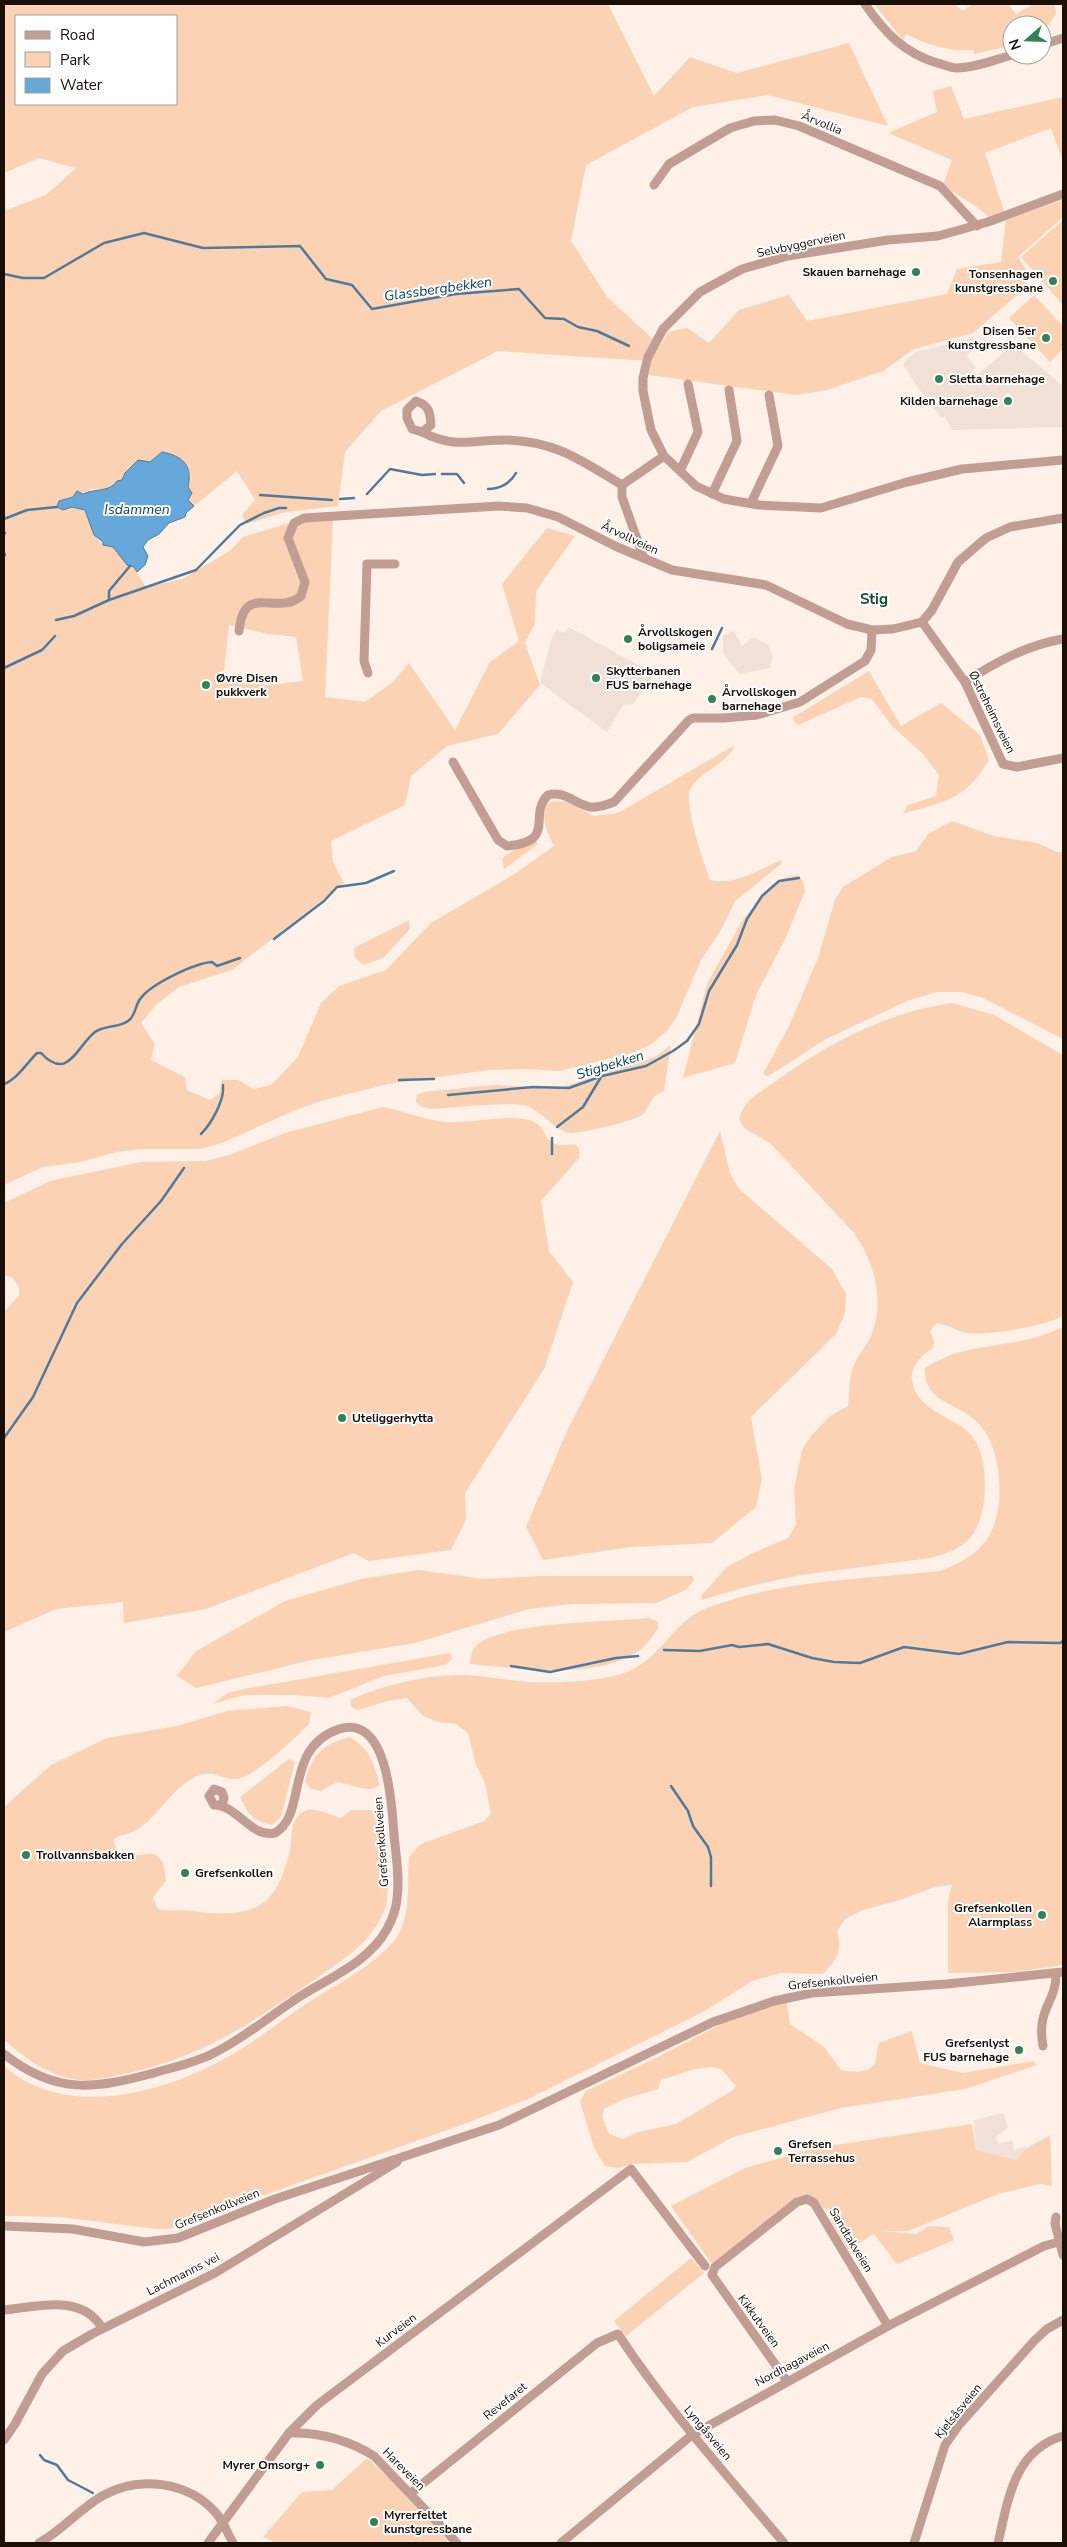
<svg xmlns="http://www.w3.org/2000/svg" width="1067" height="2547" viewBox="0 0 1067 2547" font-family="'Nunito Sans',sans-serif">
  <style>
    .built { fill: #f0e0d5 }
    .green { fill: #fbd2b3; fill-rule: evenodd }
    .water { fill: #67a8db; stroke: #507a9b }
    .lines { fill: none; stroke-linecap: round; stroke-linejoin: round }
    .stream { stroke: #507a9b; stroke-width: 2.5 }
    .minor { stroke: #c19d94; stroke-width: 9 }
    .poi-dot { fill: #2f8457; stroke: #fff; stroke-width: 2 }
    .labels { text-anchor: middle; dominant-baseline: central; stroke-width: 4; stroke-linejoin: round; paint-order: stroke }
    .street-label { font-size: 12px; fill: #1a0f07; stroke: #fff }
    .poi-label { font-size: 12px; font-weight: bold; fill: #1a0f07; stroke: #fff; text-anchor: start }
    .water-label { font-size: 14px; font-style: italic; fill: #053b5c; stroke: #fff }
    .quarter-label { font-size: 15px; font-weight: bold; fill: #104d2f; stroke: #fff }
  </style>
  <rect width="100%" height="100%" fill="#fff1e8"/>
  <g class="built">
    <path d="M973 338 978 342 967 356 975 367 972 371 978 375 1013 344 1063 386V427L952 430 944 416 942 418 927 401 903 365 905 361 916 352Z"/>
    <path d="M569 627 654 674 633 704 623 705 607 732 540 683 551 640 557 629 563 633Z"/>
    <path d="M734 631 742 646 753 637 768 645 773 655 770 668 739 674 723 653V635Z"/>
    <path d="M1003 2113 1008 2127 996 2137 998 2144 1012 2140 1014 2150 1026 2146 1027 2148 1016 2160 976 2150 974 2120Z"/>
  </g>
  <g class="green">
    <path d="M4 4H608L654 96 690 57 737 73 849 43 888 126 768 95 693 107 586 165 571 241 607 297 653 339 649 361 498 351 381 411 345 452 338 506 286 512 246 524 242 515 255 500 237 471 194 506 188 500 192 493 188 487 191 476 183 460 150 463 138 460 122 480 106 490 93 489 59 501 57 507 63 510 72 507 85 510 94 535 102 544 113 547 127 565 134 567 146 588 184 578 231 550 243 537 286 524 333 519 325 697 365 702 393 682 409 663 455 730 490 662 519 641 502 584 547 528 575 536 536 591 535 623 525 643 540 685 498 734 447 746 411 776 405 805 331 841 333 862 344 883 232 970 179 987 156 1005 141 1023 155 1044 151 1060 185 1077 187 1090 210 1100 219 1094 222 1080H238L254 1089 271 1085 298 1057 321 1003 339 986 386 970 431 923 513 875 554 846C547 832 539 817 549 802L565 801 594 816 618 813 735 745C728 761 712 767 699 778 696 781 691 787 690 790 684 804 704 864 710 880 735 886 759 870 781 860V864L735 901 721 930 701 960 677 1016 667 1031 650 1045 629 1054 559 1071 524 1069 489 1070 388 1084 324 1100 293 1111 222 1143 200 1149H142L116 1152 81 1162 43 1167 4 1185V211L46 195 76 168 39 158 4 173ZM16 16H176V104H16ZM229 625 268 634 296 637 303 681 268 685 223 680Z"/>
    <path d="M874 4H954L963 11 972 4H1008L1016 14 1034 4H1055L1056 14 1048 26 1042 28V25H1012V37L1007 39 1009 46 974 54V50C948 52 929 45 906 34L903 40Z"/>
    <path d="M951 86 964 119 1063 97V162L1051 128 985 153 1005 214 989 218C976 203 958 197 943 185L952 160 888 133 937 112 933 91Z"/>
    <path d="M1063 200V217L1018 257 1029 274 1024 289 973 333 914 349 883 371 827 390 796 395 649 375 653 357 668 332 687 328 709 343 739 310 789 295 807 321 947 294 957 269 1001 262 1006 219Z"/>
    <path d="M1063 220V305L1021 257Z"/>
    <path d="M1034 295 1063 326V349L1050 362 1009 318Z"/>
    <path d="M869 671 901 726 941 703 980 735 989 760C963 802 947 800 903 814L908 805 936 796 939 775 923 754 892 726 872 699 861 697 798 725 792 718Z"/>
    <path d="M952 821 994 836 1037 843 1057 852H1063V1039L983 998 962 992H937L907 1001 826 1039 773 1073 767 1076 763 1074 789 1026 818 958 835 900 843 887 892 857 916 851 928 834Z"/>
    <path d="M536 840 538 844 504 869 502 858 517 848Z"/>
    <path d="M798 875 803 881 805 892 784 941 756 995 735 1063 683 1078 707 984 742 921 772 885 787 877Z"/>
    <path d="M409 920 410 929 383 958 363 965 355 957 354 948Z"/>
    <path d="M952 1003 994 1015 1063 1055V1316C1047 1326 985 1336 967 1333 957 1331 948 1325 937 1323L930 1331 934 1341 933 1348C921 1356 910 1366 912 1381 918 1413 954 1415 972 1436 990 1457 989 1518 970 1538 959 1550 945 1554 930 1558L800 1575 742 1588 702 1600 701 1596 727 1567 751 1554 788 1538 796 1525 794 1490 802 1450 811 1436 830 1416 848 1406C850 1392 848 1378 854 1365 858 1355 865 1348 870 1338 886 1303 875 1263 854 1233L770 1143 744 1128 739 1119C741 1113 744 1106 748 1102 755 1094 767 1088 776 1081 827 1044 889 1011 952 1003Z"/>
    <path d="M671 1045 664 1091C648 1097 651 1107 642 1115 632 1122 588 1131 575 1133 558 1135 543 1112 527 1106 510 1101 452 1108 431 1109L420 1106 416 1102 417 1095 424 1092 493 1085 559 1088 655 1057Z"/>
    <path d="M383 1107C404 1111 424 1120 446 1122 469 1124 512 1113 532 1121 552 1129 538 1150 575 1144L579 1149V1158L541 1201 549 1251 573 1282 544 1369 465 1493 466 1520 451 1550 369 1561 354 1553 206 1609 124 1623 123 1602 56 1609 4 1632V1312L19 1295V1287L13 1278 4 1275V1203L50 1181 141 1162 206 1161 229 1155 285 1133Z"/>
    <path d="M720 1131 730 1173 739 1189 832 1269 846 1294 845 1313 836 1334 751 1417 762 1479 756 1507 712 1543 631 1547 543 1560 526 1527 568 1429Z"/>
    <path d="M1063 1327V1965L1015 1972 948 1973V1900L952 1885 935 1887 897 1901 863 1910 845 1919 837 1931C843 1951 837 1959 823 1974L780 1973 752 1981 703 2012 528 2099 467 2123 169 2229H156L60 2217 4 2216V2066C67 2121 166 2093 231 2055 258 2040 282 2019 309 2002 334 1986 388 1958 400 1931 411 1909 407 1881 409 1857L421 1844 484 1821 491 1814 485 1783 476 1765 468 1733 456 1724 438 1722 423 1716 407 1698 387 1701 358 1710 351 1707 350 1700C385 1685 422 1675 460 1675 482 1675 505 1680 528 1682 556 1683 587 1682 614 1676 661 1666 668 1623 707 1608 780 1580 864 1579 941 1571 960 1563 978 1554 989 1536 1006 1508 1002 1448 979 1424 958 1401 924 1405 925 1368 960 1345 995 1348 1034 1338 1044 1335 1054 1331 1063 1327Z"/>
    <path d="M419 1570 483 1579 539 1576H692L694 1580 687 1589 657 1603 572 1604 529 1609 415 1643 312 1660 196 1688 177 1676 196 1651 285 1601 361 1579Z"/>
    <path d="M649 1618 658 1622V1629C652 1637 645 1647 637 1652 594 1680 518 1668 470 1664 471 1656 471 1650 478 1644 505 1622 611 1622 649 1618Z"/>
    <path d="M450 1653 452 1659 445 1665 384 1676 329 1698 295 1695H244L212 1704 228 1693 244 1689Z"/>
    <path d="M288 1706 311 1712 309 1724C294 1739 257 1775 237 1779 227 1781 213 1770 200 1775 173 1785 160 1815 137 1830 129 1835 120 1834 113 1840L118 1852 131 1855 155 1854 163 1862 166 1881 153 1897 158 1909C169 1912 180 1909 191 1911 234 1916 270 1917 284 1870 287 1862 290 1853 291 1844 292 1832 291 1817 305 1811 314 1806 331 1816 341 1818L351 1810H373C385 1823 384 1838 386 1856 387 1875 391 1898 382 1916 367 1947 335 1965 308 1984 247 2026 202 2056 129 2073 114 2076 96 2081 80 2080 50 2077 26 2059 4 2040V1807L51 1765 107 1738 177 1726 227 1711Z"/>
    <path d="M350 1737C371 1750 373 1762 380 1785 367 1795 352 1783 337 1782L321 1791 311 1789 305 1782C313 1754 321 1745 350 1737Z"/>
    <path d="M289 1759 295 1762 281 1817 272 1825C252 1820 249 1816 240 1797Z"/>
    <path d="M786 1998 790 2024 824 2047 841 2070C851 2072 868 2074 875 2063 877 2057 877 2048 879 2043L912 2031 920 2063 963 2073 1034 2061 1037 2065 965 2089 841 2108 733 2137 687 2162 632 2164 619 2168 605 2166 594 2148 580 2101 586 2091 660 2056 727 2021ZM714 2067 722 2070 736 2086 730 2092 676 2124 638 2132 623 2139 609 2134 602 2117 604 2109 624 2099 658 2089 661 2080 695 2069Z"/>
    <path d="M972 2124 976 2150 1016 2160 1027 2148 1050 2135 1052 2186 1040 2184 998 2194 908 2231H882L916 2234 929 2226 949 2227 954 2240 897 2264 874 2234 848 2250 830 2219 837 2217 805 2195 712 2264 671 2206 745 2168 816 2148Z"/>
    <path d="M691 2258 704 2273 626 2336 614 2321Z"/>
    <path d="M367 2458 405 2492 449 2543H276L263 2537 302 2492 332 2490Z"/>
  </g>
  <path class="water" d="M162 452C183 456 193 466 188 487L192 493 188 500 194 506 186 513 185 517 169 523 159 534 148 540 143 547 148 556 145 565 137 572 134 567 127 565 113 547 103 545V542L94 535 85 510 72 507 63 510 57 507 59 501 73 497 77 491 83 494C95 488 109 493 117 481L122 480 125 473 138 460 150 462Z"/>
  <g class="lines">
    <g class="stream">
      <path d="M4 274 23 278H44L104 243 144 233 203 248 300 246 326 279 352 285 372 309 456 294 519 289 545 318 564 319 578 327 597 331 629 346"/>
      <path d="M442 474H457L464 483"/>
      <path d="M488 489C499 489 510 484 516 473"/>
      <path d="M367 494 390 469 422 475 435 474"/>
      <path d="M260 495 332 500"/>
      <path d="M340 499 354 498"/>
      <path d="M4 519 27 510 57 507"/>
      <path d="M4 534 5 533"/>
      <path d="M4 553 5 555"/>
      <path d="M109 600 196 570 240 525 264 513 279 508H286"/>
      <path d="M56 620 74 616 109 600V591L130 566"/>
      <path d="M712 649 722 628"/>
      <path d="M4 668 42 650 55 636"/>
      <path d="M274 939 324 901 337 887 366 883 394 871"/>
      <path d="M399 1080 434 1079"/>
      <path d="M4 1084C17 1079 27 1063 37 1053H41C68 1082 76 1047 95 1032 104 1025 119 1028 128 1021 136 1016 135 1004 141 998 151 984 195 963 212 962L217 966 240 958"/>
      <path d="M448 1095 533 1087 569 1088 602 1076 646 1066 673 1051 687 1041 699 1024 709 991 737 945 747 919 762 896 779 881 799 878"/>
      <path d="M557 1127 583 1107 601 1077"/>
      <path d="M201 1134C211 1124 225 1100 223 1085"/>
      <path d="M552 1138V1154"/>
      <path d="M4 1438 33 1397 77 1303 122 1244 161 1201 184 1168"/>
      <path d="M664 1650 700 1651 732 1645 739 1647 768 1644 812 1658 834 1662 860 1663 904 1647 959 1654 1008 1642 1060 1643 1063 1641"/>
      <path d="M511 1666 550 1672 616 1658 638 1656"/>
      <path d="M671 1786 688 1811 693 1826 708 1847 711 1857V1886"/>
      <path d="M40 2455 44 2460 57 2465 68 2480 93 2493"/>
    </g>
    <g class="minor">
      <path d="M865 4C884 32 904 53 937 63 943 64 950 68 956 68 975 68 994 60 1012 55"/>
      <path d="M1042 45 1063 38"/>
      <path d="M654 185 669 164 730 128 754 121 775 120 799 126 940 186 977 226"/>
      <path d="M1063 194 988 222 938 236 888 240 788 256 742 269 700 292 663 329 648 357 643 378V391L651 430 664 456 696 486 724 499 759 505 821 508 907 482 962 469 1063 460"/>
      <path d="M416 401C429 405 430 412 431 425L422 432 412 429 407 418V410Z"/>
      <path d="M422 432C457 450 473 439 509 440 557 442 582 461 622 485V497L643 556"/>
      <path d="M680 471 698 432 688 384"/>
      <path d="M622 485 664 456"/>
      <path d="M712 494 737 441 729 390"/>
      <path d="M751 503 778 446 769 395"/>
      <path d="M922 622 965 682 1003 764 1017 767 1063 758"/>
      <path d="M239 631C244 581 277 617 301 596L305 582 288 538 294 523 304 518 499 506 527 508 558 517 615 546 672 570 766 585 847 624 872 630 893 629 922 622 932 610 958 562 986 538 1010 527 1063 518"/>
      <path d="M368 673 364 661 367 564H395"/>
      <path d="M965 682C996 662 1027 645 1063 639"/>
      <path d="M453 762 498 840 507 846C558 841 527 816 548 795 564 790 575 804 590 807 598 808 606 805 614 802L689 720 693 718H724L757 715 800 702 865 661 871 650 872 630"/>
      <path d="M1043 2046C1036 2008 1057 2002 1056 1973"/>
      <path d="M4 2054C56 2095 94 2089 154 2073 174 2067 194 2063 212 2054 243 2039 270 2016 299 1997 329 1978 369 1962 387 1929 392 1920 396 1910 397 1899 400 1878 396 1856 394 1835 392 1806 388 1713 339 1729 283 1748 308 1814 275 1833 250 1838 238 1805 214 1805L209 1796 214 1789 222 1792 224 1798 222 1805"/>
      <path d="M1056 2217 1055 2224 1063 2255"/>
      <path d="M4 2226 73 2229 144 2242 178 2238 275 2199 499 2125 713 2022 774 2001 812 1993 947 1984 1063 1972"/>
      <path d="M4 2310C37 2307 82 2293 102 2328"/>
      <path d="M787 2381 712 2275 715 2267 797 2202 807 2199 814 2203 888 2326"/>
      <path d="M289 2433C320 2432 347 2439 374 2456L457 2543"/>
      <path d="M4 2440 15 2424 42 2374 63 2351 92 2334 215 2273 397 2162"/>
      <path d="M411 2493 597 2343 618 2334C667 2409 727 2475 784 2543"/>
      <path d="M39 2543C63 2530 80 2508 104 2495 140 2475 189 2482 216 2513 223 2521 228 2534 233 2543"/>
      <path d="M208 2543 289 2433 317 2405 631 2169 705 2266"/>
      <path d="M561 2543 692 2435 888 2326 1044 2246 1059 2242"/>
      <path d="M914 2543 945 2445 959 2425 1034 2341 1047 2329 1063 2320"/>
      <path d="M998 2543C1008 2500 1014 2450 1063 2436"/>
    </g>
  </g>
  <g class="poi-dot">
    <circle cx="916" cy="272" r="5"/>
    <circle cx="1053" cy="281" r="5"/>
    <circle cx="1046" cy="338" r="5"/>
    <circle cx="939" cy="379" r="5"/>
    <circle cx="1008" cy="401" r="5"/>
    <circle cx="628" cy="639" r="5"/>
    <circle cx="596" cy="678" r="5"/>
    <circle cx="206" cy="685" r="5"/>
    <circle cx="712" cy="699" r="5"/>
    <circle cx="342" cy="1418" r="5"/>
    <circle cx="26" cy="1855" r="5"/>
    <circle cx="185" cy="1873" r="5"/>
    <circle cx="1042" cy="1915" r="5"/>
    <circle cx="1019" cy="2050" r="5"/>
    <circle cx="778" cy="2151" r="5"/>
    <circle cx="320" cy="2465" r="5"/>
    <circle cx="374" cy="2522" r="5"/>
  </g>
  <g class="labels">
    <g class="street-label">
      <text transform="translate(822 123) rotate(22)">Årvollia</text>
      <text transform="translate(801 244) rotate(-12)">Selvbyggerveien</text>
      <text transform="translate(630 538) rotate(25)">Årvollveien</text>
      <text transform="translate(992 712) rotate(64)">Østreheimsveien</text>
      <text transform="translate(381 1842) rotate(-94)">Grefsenkollveien</text>
      <text transform="translate(833 1981) rotate(-6)">Grefsenkollveien</text>
      <text transform="translate(217 2209) rotate(-22)">Grefsenkollveien</text>
      <text transform="translate(851 2240) rotate(59)">Sandtakveien</text>
      <text transform="translate(183 2274) rotate(-27)">Lachmanns vei</text>
      <text transform="translate(759 2321) rotate(54)">Kikkutveien</text>
      <text transform="translate(396 2330) rotate(-37)">Kurveien</text>
      <text transform="translate(792 2364) rotate(-28)">Nordhagaveien</text>
      <text transform="translate(505 2401) rotate(-39)">Revefaret</text>
      <text transform="translate(958 2411) rotate(-51)">Kjelsåsveien</text>
      <text transform="translate(708 2433) rotate(50)">Lyngåsveien</text>
      <text transform="translate(404 2469) rotate(45)">Hareveien</text>
    </g>
    <g class="poi-label">
      <text x="906" y="272" text-anchor="end">Skauen barnehage</text>
      <text x="1043" y="274" text-anchor="end">Tonsenhagen<tspan x="1043" dy="14">kunstgressbane</tspan></text>
      <text x="1036" y="331" text-anchor="end">Disen 5er<tspan x="1036" dy="14">kunstgressbane</tspan></text>
      <text x="949" y="379">Sletta barnehage</text>
      <text x="998" y="401" text-anchor="end">Kilden barnehage</text>
      <text x="638" y="632">Årvollskogen<tspan x="638" dy="14">boligsameie</tspan></text>
      <text x="606" y="671">Skytterbanen<tspan x="606" dy="14">FUS barnehage</tspan></text>
      <text x="216" y="678">Øvre Disen<tspan x="216" dy="14">pukkverk</tspan></text>
      <text x="722" y="692">Årvollskogen<tspan x="722" dy="14">barnehage</tspan></text>
      <text x="352" y="1418">Uteliggerhytta</text>
      <text x="36" y="1855">Trollvannsbakken</text>
      <text x="195" y="1873">Grefsenkollen</text>
      <text x="1032" y="1908" text-anchor="end">Grefsenkollen<tspan x="1032" dy="14">Alarmplass</tspan></text>
      <text x="1009" y="2043" text-anchor="end">Grefsenlyst<tspan x="1009" dy="14">FUS barnehage</tspan></text>
      <text x="788" y="2144">Grefsen<tspan x="788" dy="14">Terrassehus</tspan></text>
      <text x="310" y="2465" text-anchor="end">Myrer Omsorg+</text>
      <text x="384" y="2515">Myrerfeltet<tspan x="384" dy="14">kunstgressbane</tspan></text>
    </g>
    <g class="water-label">
      <text transform="translate(438 289) rotate(-8)">Glassbergbekken</text>
      <text x="137" y="509">Isdammen</text>
      <text transform="translate(610 1065) rotate(-17)">Stigbekken</text>
    </g>
    <g class="quarter-label">
      <text x="874" y="599">Stig</text>
    </g>
  </g>
  <rect width="1067" height="2547" fill="none" stroke="#1a0f07" stroke-width="10"/>
  <rect x="15" y="15" width="162" height="90" fill="#ffffff" stroke="#a39f9c"/>
  <rect x="25" y="31" width="25" height="8" fill="#c19d94" stroke="#a39f9c"/>
  <text x="60" y="40" font-size="15" fill="#1a0f07">Road</text>
  <rect x="25" y="52" width="25" height="15" fill="#fbd2b3" stroke="#a39f9c"/>
  <text x="60" y="65" font-size="15" fill="#1a0f07">Park</text>
  <rect x="25" y="78" width="25" height="15" fill="#67a8db" stroke="#a39f9c"/>
  <text x="60" y="90" font-size="15" fill="#1a0f07">Water</text>
  <g transform="translate(1027 40) rotate(250)"><circle r="24" fill="#ffffff" stroke="#a39f9c"/>
  <path d="M0-4L9 19L0 12L-9 19Z" fill="#2f8457"/>
  <text y="-8" font-size="14" font-weight="bold" text-anchor="middle" fill="#1a0f07">N</text>
  </g>
</svg>
